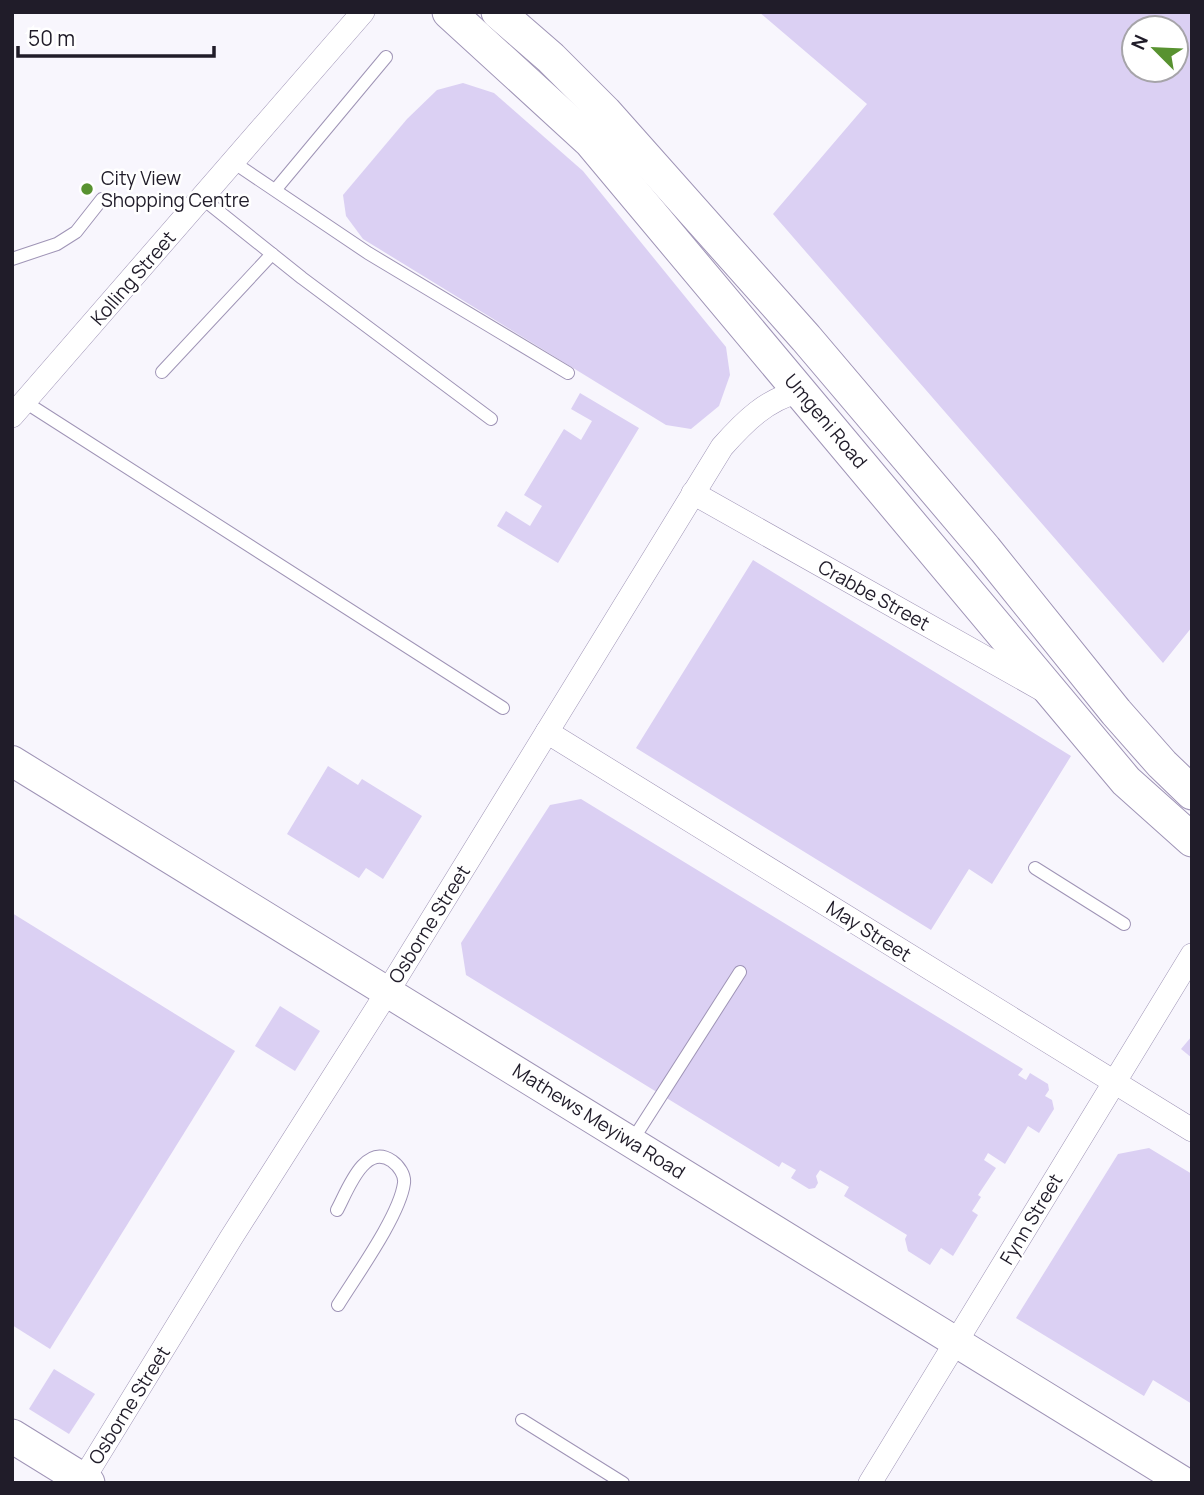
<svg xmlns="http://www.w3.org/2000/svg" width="1204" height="1495" viewBox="0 0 1204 1495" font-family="Manrope,sans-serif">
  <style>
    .building { fill: #dbd0f3; fill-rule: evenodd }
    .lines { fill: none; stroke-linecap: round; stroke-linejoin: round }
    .service-casing { stroke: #9f94b6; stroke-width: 14 }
    .minor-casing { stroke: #9f94b6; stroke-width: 24 }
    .tertiary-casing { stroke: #9f94b6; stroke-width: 32 }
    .secondary-casing { stroke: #9f94b6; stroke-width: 35 }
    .service { stroke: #fff; stroke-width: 12 }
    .minor { stroke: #fff; stroke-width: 23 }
    .tertiary { stroke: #fff; stroke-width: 30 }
    .secondary { stroke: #fff; stroke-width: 33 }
    .poi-dot { fill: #589230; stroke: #fff; stroke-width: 2.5 }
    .labels { text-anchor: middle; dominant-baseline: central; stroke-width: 5; stroke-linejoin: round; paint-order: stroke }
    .poi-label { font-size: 19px; fill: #201c29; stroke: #fff; text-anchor: start }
    .street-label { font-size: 19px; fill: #201c29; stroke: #fff }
  </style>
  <rect width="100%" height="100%" fill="#f8f6fd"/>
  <g class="building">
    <path d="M759 12H1192V627L1163 663 773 214 867 104ZM1134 28H1176V70H1134Z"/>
    <path d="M463 83 494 93 583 171 726 347 730 375 719 406 691 429 666 425 363 239 346 216 343 195 407 119 437 90Z"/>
    <path d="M580 393 639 428 558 563 497 526 506 511 530 526 542 506 524 495 564 429 581 440 592 421 571 409Z"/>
    <path d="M753 560 1071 756 992 884 969 869 931 930 636 748Z"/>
    <path d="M328 766 358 785 362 779 422 816 383 879 366 868 359 878 287 834Z"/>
    <path d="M581 799 1023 1069 1018 1075 1026 1080 1030 1073 1048 1084 1049 1090 1045 1096 1052 1100 1054 1109 1039 1133 1028 1126 1005 1164 988 1153 984 1160 996 1168 978 1195 981 1197 972 1211 978 1215 953 1256 941 1248 930 1265 908 1251 905 1239 907 1235 844 1196 849 1187 820 1170 816 1176 818 1183 815 1188 809 1189 791 1178 796 1170 782 1162 779 1167 466 975 461 943 550 805Z"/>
    <path d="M12 913 235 1051 50 1349 12 1325Z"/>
    <path d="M280 1006 320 1031 295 1071 255 1046Z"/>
    <path d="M1192 1036V1058L1181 1049Z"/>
    <path d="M1149 1148 1192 1174V1404L1153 1380 1144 1396 1016 1318 1118 1154Z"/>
    <path d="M54 1369 95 1394 69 1434 29 1409Z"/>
  </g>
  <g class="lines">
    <defs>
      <g id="service">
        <path d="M233 162 368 253 568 373"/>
        <path d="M276 189 386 57"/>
        <path d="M202 198 302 278 491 419"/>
        <path d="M12 259 57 244 76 232 102 199"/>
        <path d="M162 372 272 254"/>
        <path d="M25 402 503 708"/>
        <path d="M1035 868 1124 924"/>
        <path d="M632 1141 740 972"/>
        <path d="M337 1210C347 1192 364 1142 392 1161 399 1166 405 1175 404 1183 400 1215 356 1276 338 1305"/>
        <path d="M522 1420 623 1483"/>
      </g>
      <g id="minor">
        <path d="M12 416 363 12"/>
        <path d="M693 493 1041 689"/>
        <path d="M547 732 1192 1130"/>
        <path d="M81 1483 231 1238 388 991 722 447C745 421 766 400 800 391"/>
        <path d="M870 1483 1192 955"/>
      </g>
      <path id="tertiary" d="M12 761 1185 1483"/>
      <g id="secondary">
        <path d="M449 12 590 141 1126 781 1192 840"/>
        <path d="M498 12 551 58 605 112 806 338 985 549 1116 712 1162 764 1192 793"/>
        <path d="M12 1436 88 1483"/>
      </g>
    </defs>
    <use href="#service" class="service-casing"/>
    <use href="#minor" class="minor-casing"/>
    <use href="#tertiary" class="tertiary-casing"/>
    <use href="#secondary" class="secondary-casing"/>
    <use href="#service" class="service"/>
    <use href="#minor" class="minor"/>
    <use href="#tertiary" class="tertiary"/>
    <use href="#secondary" class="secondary"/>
  </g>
  <circle class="poi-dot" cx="87" cy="189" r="7"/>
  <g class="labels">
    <g class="poi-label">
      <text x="101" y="178">City View<tspan x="101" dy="22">Shopping Centre</tspan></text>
    </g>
    <g class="street-label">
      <text transform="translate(133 278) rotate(-49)">Kolling Street</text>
      <text transform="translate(826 421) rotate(50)">Umgeni Road</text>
      <text transform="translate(874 595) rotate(29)">Crabbe Street</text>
      <text transform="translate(429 924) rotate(-58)">Osborne Street</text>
      <text transform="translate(869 931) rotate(32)">May Street</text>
      <text transform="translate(599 1121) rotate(32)">Mathews Meyiwa Road</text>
      <text transform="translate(1031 1219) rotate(-59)">Fynn Street</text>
      <text transform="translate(129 1405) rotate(-58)">Osborne Street</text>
    </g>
  </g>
  <rect width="1204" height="1495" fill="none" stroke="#201c29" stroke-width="28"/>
  <g transform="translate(1155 49) rotate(294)"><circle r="33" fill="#ffffff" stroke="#a6a4a9" stroke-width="2"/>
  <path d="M0-5L12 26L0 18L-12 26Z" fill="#589230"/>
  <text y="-10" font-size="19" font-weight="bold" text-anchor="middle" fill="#201c29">N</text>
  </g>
  <path d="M18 46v10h196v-10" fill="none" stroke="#201c29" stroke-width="3.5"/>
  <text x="28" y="46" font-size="21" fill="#201c29" stroke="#ffffff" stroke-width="5" paint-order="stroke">50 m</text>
</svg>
